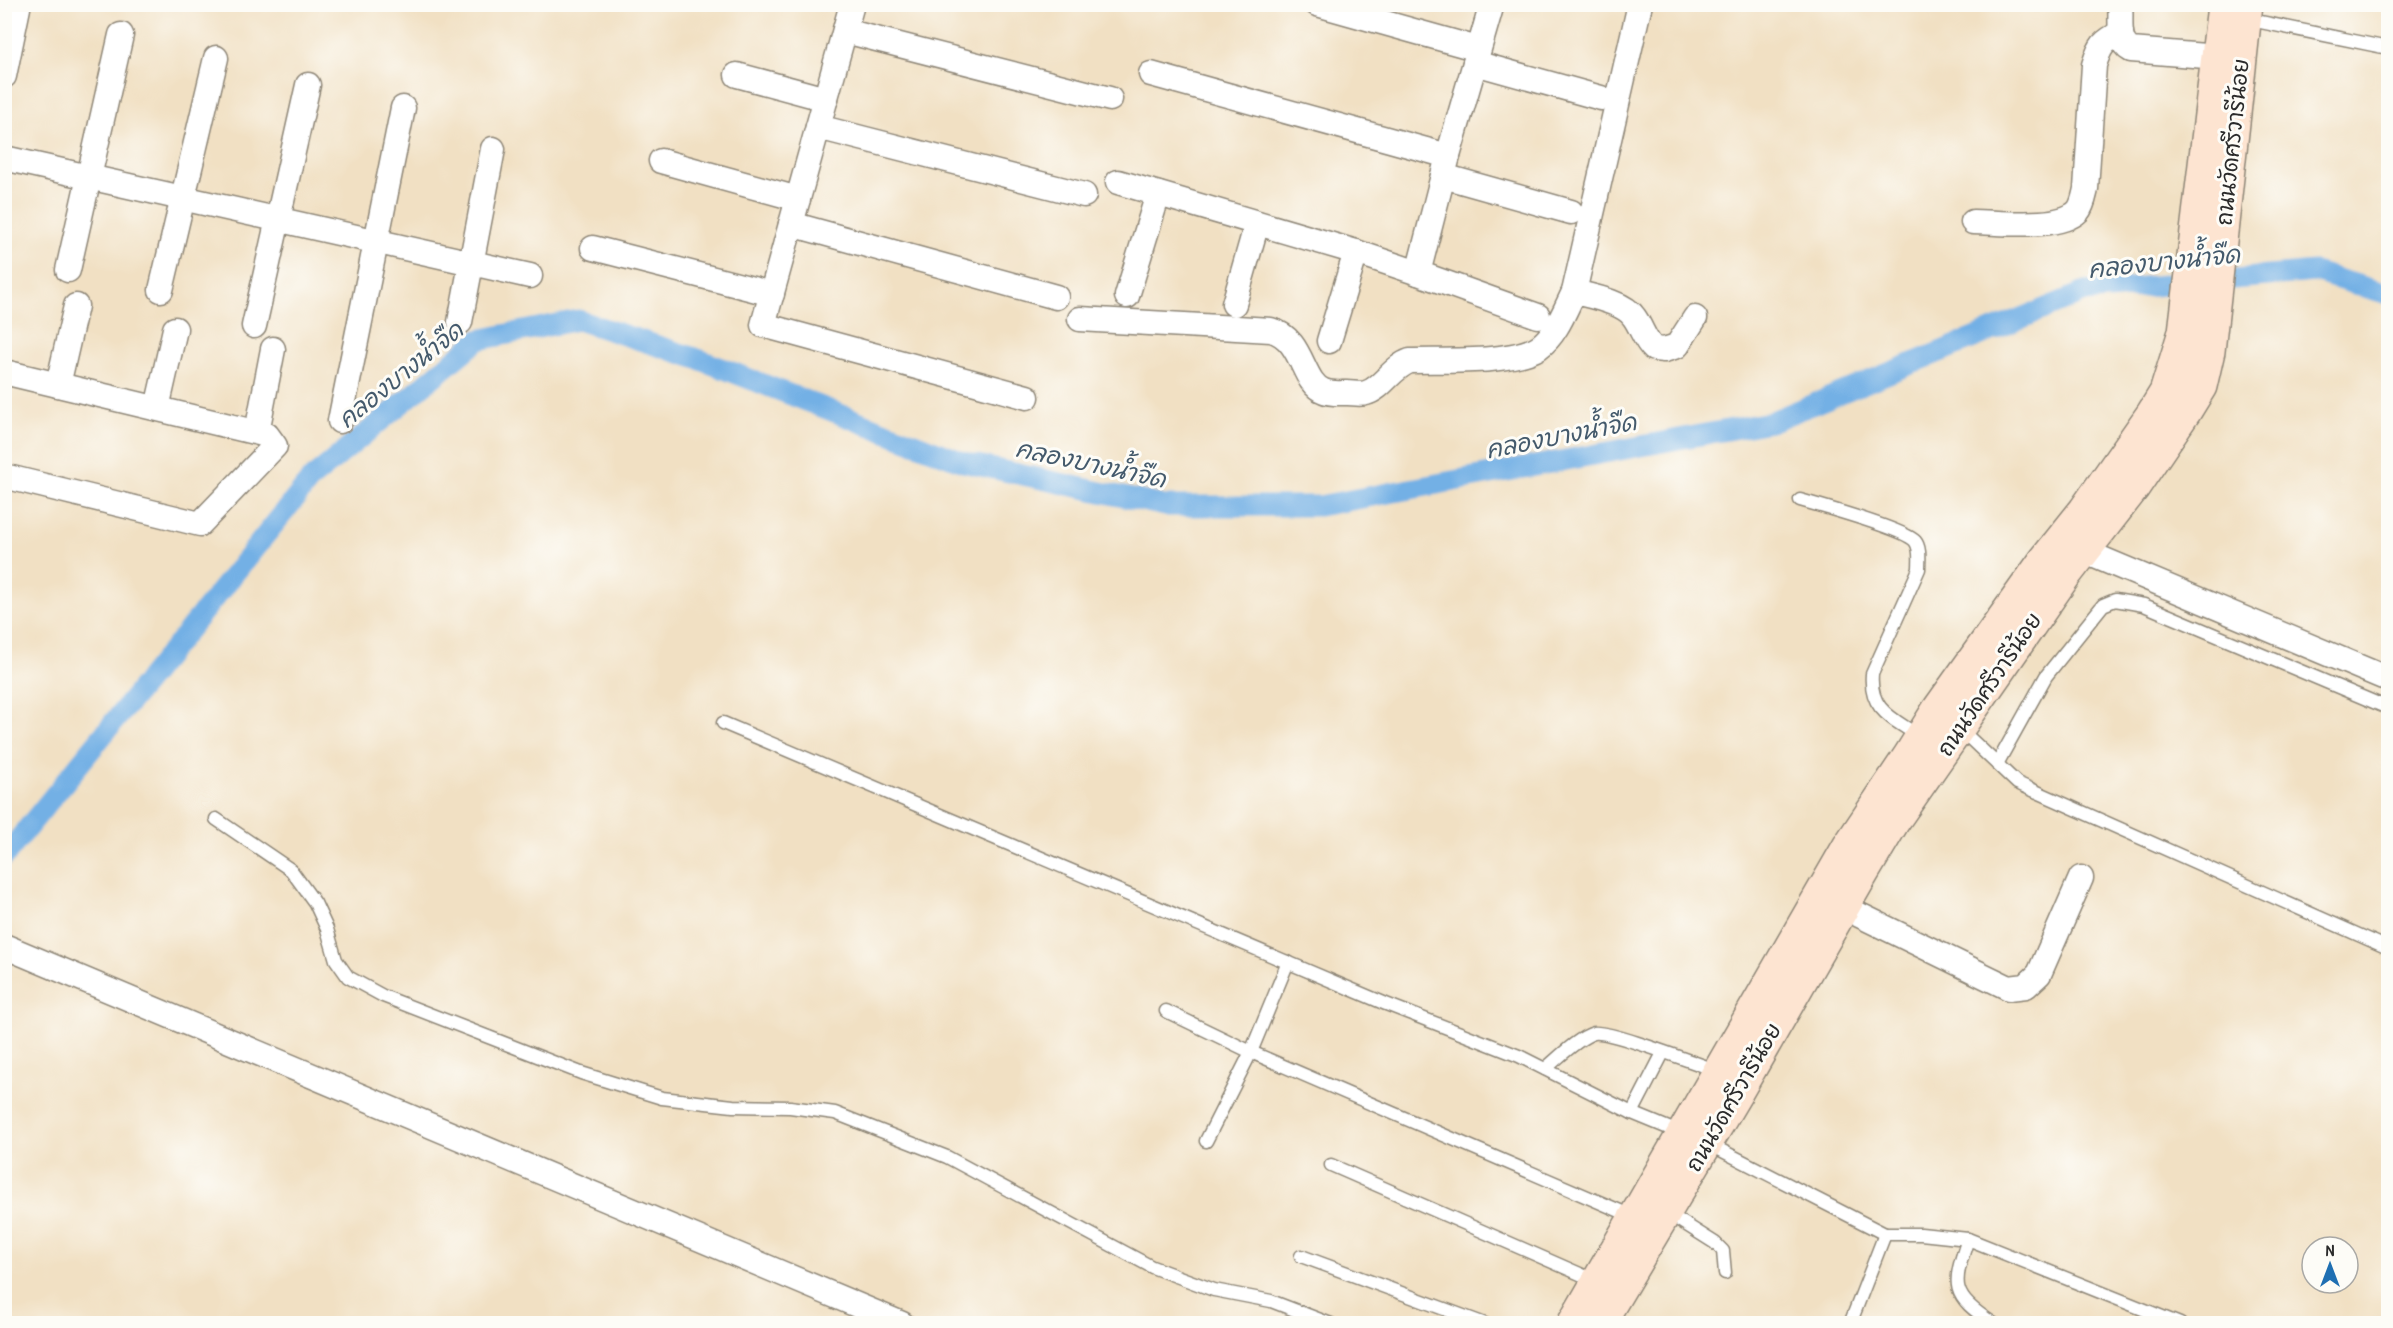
<svg xmlns="http://www.w3.org/2000/svg" width="2393" height="1328" viewBox="0 0 2393 1328" font-family="'Patrick Hand','Playpen Sans Thai',sans-serif">
  <style>
    .lines { fill: none; stroke-linecap: round; stroke-linejoin: round }
    .canal { stroke: #73b0e5; stroke-width: 21 }
    .lane-casing { stroke: #8e8677; stroke-width: 15 }
    .street-casing { stroke: #8e8677; stroke-width: 27 }
    .secondary-casing { stroke: #8e8677; stroke-width: 36 }
    .lane { stroke: #fff; stroke-width: 12 }
    .street { stroke: #fff; stroke-width: 24 }
    .secondary { stroke: #fde4d1; stroke-width: 33 }
    .labels { text-anchor: middle; dominant-baseline: central; stroke-width: 6; stroke-linejoin: round; paint-order: stroke }
    .street-label { font-size: 22px; fill: #2b2b2b; stroke: #fdfcf7 }
    .water-label { font-size: 24px; font-style: italic; fill: #445a6c; stroke: #fdfcf7 }
  </style>
  <rect width="100%" height="100%" fill="#fdfcf7"/>
  <filter id="ink" filterUnits="userSpaceOnUse"><feTurbulence type="fractalNoise" baseFrequency=".0167" numOctaves="2"/><feDisplacementMap in="SourceGraphic" scale="12" xChannelSelector="R" yChannelSelector="G"/><feConvolveMatrix kernelMatrix="1 2 1 2 8 2 1 2 1" color-interpolation-filters="sRGB"/></filter>
  <filter id="wash" filterUnits="userSpaceOnUse"><feTurbulence type="fractalNoise" baseFrequency=".008" numOctaves="4" result="noise"/><feDisplacementMap in="SourceGraphic" scale="24" xChannelSelector="R" yChannelSelector="G"/><feGaussianBlur stdDeviation="1.35" result="paint"/><feColorMatrix in="noise" values="0 0 0 0 0 0 0 0 0 0 0 0 0 0 0 0 0 1.4 0 .05"/><feComposite in="paint" operator="in"/></filter>
  <g filter="url(#wash)">
    <rect width="100%" height="100%" fill="#f1e0c3"/>
    <g class="lines">
      <path class="canal" d="M4 857 311 479 478 340 578 320 701 360 963 462 1165 506H1319L1770 422 2085 292 2314 272 2388 294"/>
    </g>
  </g>
  <g filter="url(#ink)">
    <g class="lines">
      <defs>
        <g id="lane">
          <path d="M2246 19 2388 48"/>
          <path d="M1800 500C1821 506 1904 529 1915 541 1921 548 1919 561 1919 569L1872 674C1869 711 1893 718 1920 737"/>
          <path d="M723 723 1386 1004 1519 1056 1632 1113 1683 1134"/>
          <path d="M1960 729 2017 783 2388 948"/>
          <path d="M1997 764 2046 676 2103 605 2115 600 2144 605 2388 708"/>
          <path d="M216 819 291 870 315 903 327 929 336 960 348 977 383 996 581 1073 662 1098 733 1106 790 1107 835 1113 947 1157 1152 1267 1214 1290 1271 1301 1331 1324"/>
          <path d="M1166 1011 1251 1052 1634 1217"/>
          <path d="M1545 1069C1557 1059 1579 1037 1594 1033 1609 1030 1697 1064 1718 1071"/>
          <path d="M1632 1113 1663 1053"/>
          <path d="M1206 1141 1251 1052 1288 962"/>
          <path d="M1707 1143 1885 1234"/>
          <path d="M1331 1165 1596 1281"/>
          <path d="M1666 1212 1715 1243 1723 1251 1725 1273"/>
          <path d="M1968 1239C1952 1286 1950 1295 1994 1324"/>
          <path d="M1301 1256 1485 1324"/>
          <path d="M1850 1324 1885 1234H1921L1968 1239 2180 1324"/>
        </g>
        <g id="street">
          <path d="M852 4 763 325 1027 397"/>
          <path d="M1317 4 1478 49"/>
          <path d="M1492 4 1448 156 1418 273 1538 316"/>
          <path d="M2120 4C2122 20 2116 42 2131 50L2218 57"/>
          <path d="M845 31 1110 99"/>
          <path d="M1475 63 1601 98"/>
          <path d="M1151 74 1448 156"/>
          <path d="M737 75 826 99"/>
          <path d="M4 76 18 8"/>
          <path d="M818 127 1084 195"/>
          <path d="M4 158 530 276"/>
          <path d="M661 161 798 199"/>
          <path d="M1443 176 1571 212"/>
          <path d="M1118 182 1356 252 1418 273"/>
          <path d="M1973 222C1999 222 2059 230 2078 211 2083 205 2084 197 2086 189L2094 65C2100 46 2103 41 2121 33"/>
          <path d="M791 224 1056 297"/>
          <path d="M593 248 772 294"/>
          <path d="M68 270 121 35"/>
          <path d="M161 290 216 58"/>
          <path d="M1574 292C1590 296 1624 302 1634 317 1642 328 1644 340 1654 349L1664 350 1677 346 1695 318"/>
          <path d="M1127 296 1158 194"/>
          <path d="M1234 304 1257 223"/>
          <path d="M1080 319 1271 330C1304 339 1301 383 1324 391 1331 394 1340 393 1347 393 1353 393 1360 395 1366 393 1382 389 1392 367 1410 361 1443 360 1512 364 1539 347 1556 335 1565 310 1574 292L1640 4"/>
          <path d="M460 322 493 149"/>
          <path d="M254 326 308 85"/>
          <path d="M1329 341 1356 252"/>
          <path d="M4 372 267 435 275 446 200 524 4 476"/>
          <path d="M58 385 76 306"/>
          <path d="M157 408 175 329"/>
          <path d="M340 421 403 108"/>
          <path d="M257 432 273 349"/>
          <path d="M2083 551 2383 677"/>
          <path d="M1843 907 2009 988 2026 986 2039 974 2081 878"/>
          <path d="M4 946 902 1324"/>
        </g>
        <g id="secondary">
          <path d="M1574 1324 1849 847 1910 756 1938 711 2045 561 2085 511 2153 414 2166 393 2185 332 2224 6"/>
          <path d="M1598 1324 1735 1094 1862 873 1893 821 2065 574 2133 487 2184 412 2200 386 2208 351 2246 4"/>
        </g>
      </defs>
      <use href="#lane" class="lane-casing"/>
      <use href="#street" class="street-casing"/>
      <use href="#secondary" class="secondary-casing"/>
      <use href="#lane" class="lane"/>
      <use href="#street" class="street"/>
      <use href="#secondary" class="secondary"/>
    </g>
  </g>
  <g class="labels">
    <g class="street-label">
      <text transform="translate(2232 142) rotate(-84)">ถนนวัดศรีวารีน้อย</text>
      <text transform="translate(1989 684) rotate(-56)">ถนนวัดศรีวารีน้อย</text>
      <text transform="translate(1733 1097) rotate(-60)">ถนนวัดศรีวารีน้อย</text>
    </g>
    <g class="water-label">
      <text transform="translate(2164 261) rotate(-6)">คลองบางน้ำจืด</text>
      <text transform="translate(400 374) rotate(-39)">คลองบางน้ำจืด</text>
      <text transform="translate(1561 435) rotate(-11)">คลองบางน้ำจืด</text>
      <text transform="translate(1091 463) rotate(12)">คลองบางน้ำจืด</text>
    </g>
  </g>
  <rect width="2393" height="1328" fill="none" stroke="#fdfcf7" stroke-width="24"/>
  <g transform="translate(2330 1265)"><circle r="28" fill="#fdfcf7" stroke="#a9a8a5" stroke-width="1.5"/>
  <path d="M0-4.5L10 22L0 15L-10 22Z" fill="#1f6fb2"/>
  <text y="-9" font-size="16" font-weight="bold" text-anchor="middle" fill="#2b2b2b">N</text>
  </g>
</svg>
